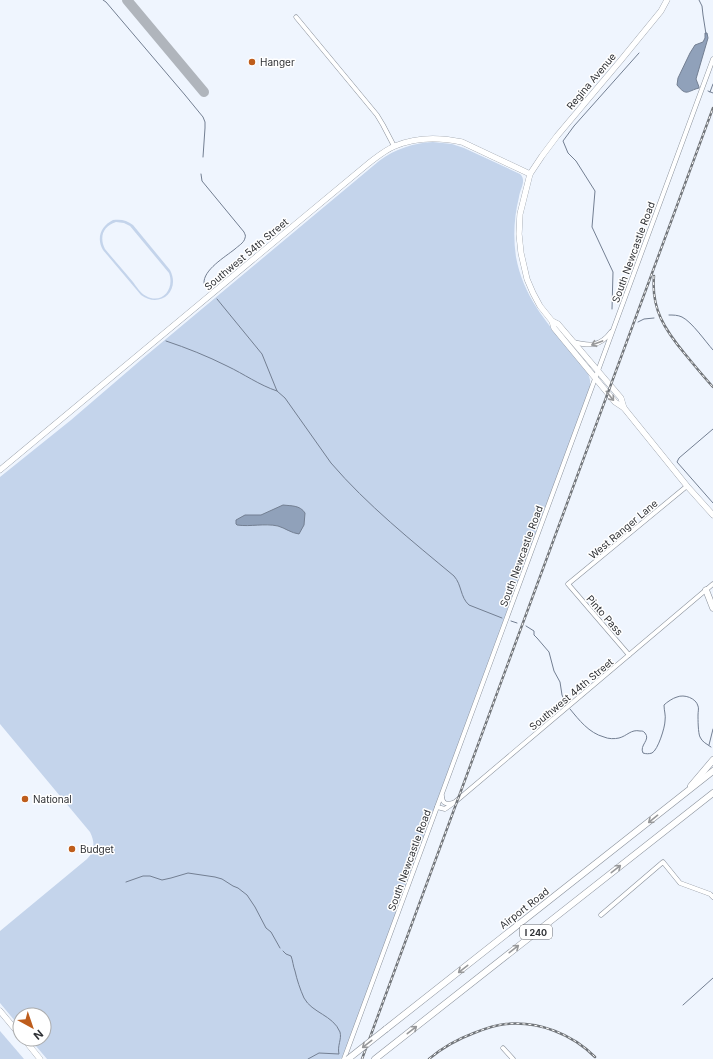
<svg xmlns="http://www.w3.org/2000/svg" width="713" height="1059" viewBox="0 0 713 1059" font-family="Inter,sans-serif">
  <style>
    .green { fill: #c4d4eb; fill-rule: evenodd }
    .water { fill: #90a1ba; stroke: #737f92 }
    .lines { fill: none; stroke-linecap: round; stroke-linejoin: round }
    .stream { stroke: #737f92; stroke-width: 1 }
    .taxiway { stroke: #b0b5bc; stroke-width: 10 }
    .minor-casing { stroke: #8a919b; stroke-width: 5 }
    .major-casing { stroke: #8a919b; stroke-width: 6 }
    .highway-casing { stroke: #8a919b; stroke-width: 7 }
    .minor { stroke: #fff; stroke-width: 4 }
    .major { stroke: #fff; stroke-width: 5.5 }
    .highway { stroke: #fff; stroke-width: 6 }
    .rail-casing { stroke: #71757a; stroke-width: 2.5 }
    .rail { stroke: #fff; stroke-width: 1; stroke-dasharray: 3; stroke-linecap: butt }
    .highway-bridge-casing { stroke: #8a919b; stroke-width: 7; stroke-linecap: butt }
    .highway-bridge { stroke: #fff; stroke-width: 6 }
    .oneway { stroke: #97989a }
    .poi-dot { fill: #be5d1c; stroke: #fff; stroke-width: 1.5 }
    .labels { text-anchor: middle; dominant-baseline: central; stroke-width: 3; stroke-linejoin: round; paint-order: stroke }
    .shield { fill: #fff; stroke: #6d6f72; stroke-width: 1 }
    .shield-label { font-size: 9px; font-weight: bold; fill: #2f3135 }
    .poi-label { font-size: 10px; fill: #2f3135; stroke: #fff; text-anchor: start }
    .street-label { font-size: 10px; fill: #2f3135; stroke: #fff }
  </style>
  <rect width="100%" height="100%" fill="#eff5fe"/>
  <g class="green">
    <path d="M433 142 452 144 464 148 520 174C527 180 520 189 519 197 514 217 513 237 516 257 523 295 545 321 569 349 575 357 583 365 588 373L590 380V389L343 1057 340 1059H47L30 1039H44V1015H20V1027L0 1003V931L87 859C95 851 95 842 90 832L0 724V477L71 420 142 359 379 161C395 149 413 143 433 142Z"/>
    <path d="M113 220C121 219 127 220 133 225L170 270C181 291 160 309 141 295L103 250C96 238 101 226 113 220ZM116 222 124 223 130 226 169 273C175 289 162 305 146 296 140 293 137 287 133 282 124 271 114 260 105 249 99 237 103 226 116 222Z"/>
    <path d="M0 1031 24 1059H0Z"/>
  </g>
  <g class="water">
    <path d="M705 33H707L708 38 696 79 699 87V88C687 91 687 97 677 85L678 78 690 53 695 45 703 42 705 38Z"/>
    <path d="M283 505C291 506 300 505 305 513L304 525 299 534C291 533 285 528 278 526 264 523 251 527 237 525L236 524V520L245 515H261Z"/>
  </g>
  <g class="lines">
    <g class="stream">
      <path d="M103 0 106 2 185 95 203 117 205 122V128L203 157"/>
      <path d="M699 0 702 6 703 15 706 34"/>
      <path d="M708 91 713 93"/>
      <path d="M710 92 713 84"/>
      <path d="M201 174 202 181 244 232C245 235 246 235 245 238 244 243 238 246 235 249 225 257 203 270 204 283"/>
      <path d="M207 287 209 289"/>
      <path d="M217 299 262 354 277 391 285 398 331 463C367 505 412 541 454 576 462 585 460 597 469 605L502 618"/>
      <path d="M612 309 613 272 592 227 595 191 576 161 568 153 563 141 574 126 639 53"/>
      <path d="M669 315C673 315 678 315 682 317 692 322 705 341 713 350"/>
      <path d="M638 322 644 319 654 318"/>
      <path d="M166 341C187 348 207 356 227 366 244 374 259 385 277 391"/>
      <path d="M713 429 679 458 677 462 713 503"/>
      <path d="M511 621 517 623"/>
      <path d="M526 626 534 631V635L537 638 549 652 554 671 560 682 562 695 566 704"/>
      <path d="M570 709C579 720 589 733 604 737 608 739 615 739 619 738 627 736 631 729 640 731 643 731 643 731 645 733 651 740 639 745 643 753 646 754 649 754 652 753 658 750 665 727 665 721 666 715 664 711 664 705 667 702 673 698 677 697 684 694 696 698 698 706 699 708 698 712 698 715 698 719 698 733 700 737 702 742 707 744 711 747"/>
      <path d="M709 745 713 729"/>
      <path d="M126 882 143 876H150L162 880 171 878 188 873 215 877 222 879 233 886 238 888 247 895 255 907 266 928 271 932 280 948"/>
      <path d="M283 951 286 954 291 956C293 961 293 966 295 971 297 980 300 989 304 998 312 1013 333 1015 340 1032 342 1039 337 1046 339 1054L319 1053 308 1059"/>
      <path d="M683 1005 713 978"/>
    </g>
    <path class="taxiway" d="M127 0 204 92"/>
    <defs>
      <g id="minor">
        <path d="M296 17 377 115 383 125 394 146"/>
        <path d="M573 342C589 346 600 347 611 332"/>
        <path d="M629 655 568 584 687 486"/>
        <path d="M442 796C442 803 446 805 453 803"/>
        <path d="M437 807 445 809 455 802 713 584"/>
        <path d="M601 915 663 862 680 883 710 894 713 897"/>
        <path d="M503 1048 513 1059"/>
        <path d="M344 1059 713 59"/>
      </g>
      <g id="major">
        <path d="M552 321 554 328 615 402 624 408 687 486 713 515"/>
        <path d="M624 408 621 398 558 324 552 321 540 306 533 293 527 279 521 253 519 234 520 214 530 174 542 156 557 136 621 60 661 11 667 0"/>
        <path d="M0 470 369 163C377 157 385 150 395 146 416 137 439 137 462 142L530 174"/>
        <path d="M0 1011 20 1035"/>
        <path d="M24 1039 40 1059"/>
      </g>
      <g id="highway">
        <path d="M706 590 713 608"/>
        <path d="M691 786 713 760"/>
        <path d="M386 1029 713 771"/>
        <path d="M375 1059 713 793"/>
      </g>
    </defs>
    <use href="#minor" class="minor-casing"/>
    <use href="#major" class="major-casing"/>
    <use href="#highway" class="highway-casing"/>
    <use href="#minor" class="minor"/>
    <use href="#major" class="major"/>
    <use href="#highway" class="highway"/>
    <defs>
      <g id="rail">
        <path d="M654 276C651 309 665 330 685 354 694 365 703 376 713 387"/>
        <path d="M362 1059 713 108"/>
        <path d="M429 1059C443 1047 458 1039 474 1033 484 1029 495 1025 506 1024 539 1021 572 1034 595 1057"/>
      </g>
    </defs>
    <use href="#rail" class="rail-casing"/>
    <use href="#rail" class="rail"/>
    <defs>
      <path id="highway-bridge" d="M348 1059 386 1029"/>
    </defs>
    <use href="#highway-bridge" class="highway-bridge-casing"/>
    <use href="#highway-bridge" class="highway-bridge"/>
  </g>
  <defs><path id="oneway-shaft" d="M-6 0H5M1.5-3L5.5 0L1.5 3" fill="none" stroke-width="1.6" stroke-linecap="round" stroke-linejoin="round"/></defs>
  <g class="oneway">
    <use href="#oneway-shaft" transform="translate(597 343) rotate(160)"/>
    <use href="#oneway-shaft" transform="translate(610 396) rotate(51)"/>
    <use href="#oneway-shaft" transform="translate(653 819) rotate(141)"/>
    <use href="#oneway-shaft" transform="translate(616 869) rotate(-38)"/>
    <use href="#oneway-shaft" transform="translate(514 949) rotate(-38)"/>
    <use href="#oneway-shaft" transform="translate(463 969) rotate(142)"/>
    <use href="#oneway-shaft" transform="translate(412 1030) rotate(-38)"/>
    <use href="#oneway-shaft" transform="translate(367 1044) rotate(142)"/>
  </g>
  <g class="poi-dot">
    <circle cx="252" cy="62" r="4"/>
    <circle cx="25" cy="799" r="4"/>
    <circle cx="72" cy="849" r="4"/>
  </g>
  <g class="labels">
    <rect class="shield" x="520" y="925" width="32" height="14" rx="3"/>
    <g class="shield-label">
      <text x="536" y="932">I 240</text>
    </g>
    <g class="poi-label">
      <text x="260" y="62">Hanger</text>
      <text x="33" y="799">National</text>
      <text x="80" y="849">Budget</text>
    </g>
    <g class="street-label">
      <text transform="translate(591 81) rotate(-50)">Regina Avenue</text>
      <text transform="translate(633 252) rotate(-70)">South Newcastle Road</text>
      <text transform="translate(246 254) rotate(-40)">Southwest 54th Street</text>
      <text transform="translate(623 529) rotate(-40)">West Ranger Lane</text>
      <text transform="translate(521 556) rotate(-70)">South Newcastle Road</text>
      <text transform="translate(605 615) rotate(49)">Pinto Pass</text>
      <text transform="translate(571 694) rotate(-40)">Southwest 44th Street</text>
      <text transform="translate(409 860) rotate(-70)">South Newcastle Road</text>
      <text transform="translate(524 908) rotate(-38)">Airport Road</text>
    </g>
  </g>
  <g transform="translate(32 1027) rotate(140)"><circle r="19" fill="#ffffff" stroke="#acadae"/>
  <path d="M0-3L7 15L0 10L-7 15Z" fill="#be5d1c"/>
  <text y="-6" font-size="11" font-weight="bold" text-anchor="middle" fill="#2f3135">N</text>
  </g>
</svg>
